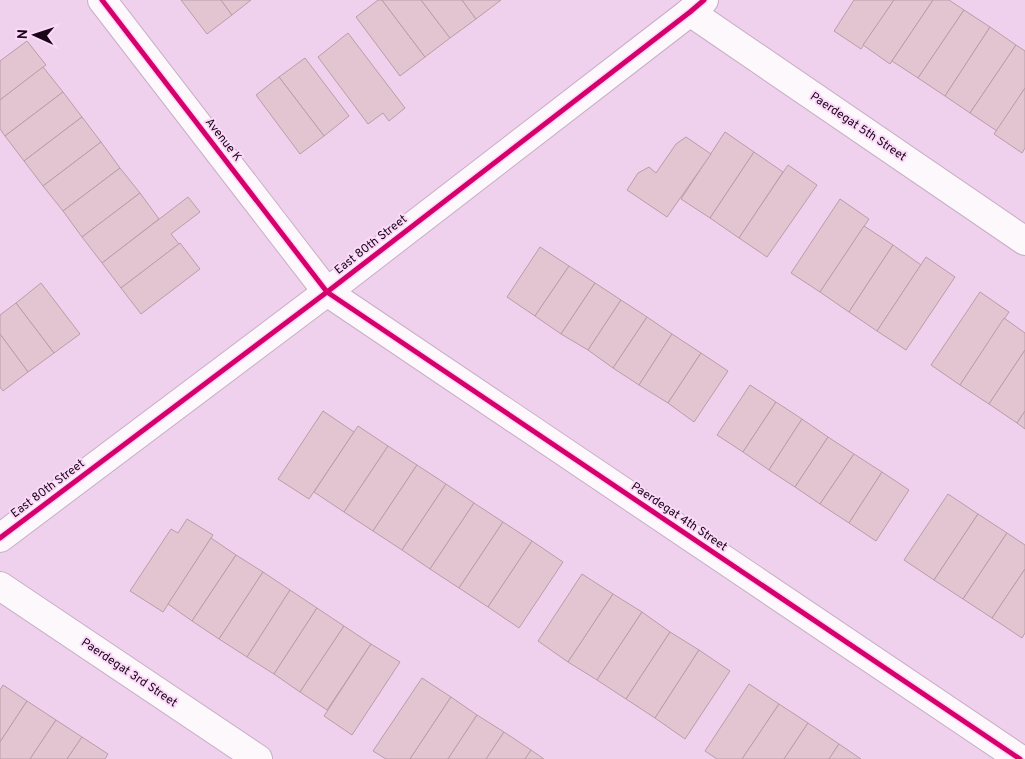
<svg xmlns="http://www.w3.org/2000/svg" width="1025" height="759" viewBox="0 0 1025 759" font-family="Overpass,sans-serif">
  <style>
    .building { fill: #e2c5d0; stroke: #b99da8 }
    .lines { fill: none; stroke-linecap: round; stroke-linejoin: round }
    .minor-casing { stroke: #c7afc5; stroke-width: 30 }
    .tertiary-casing { stroke: #c7afc5; stroke-width: 30 }
    .minor { stroke: #fdf8fc; stroke-width: 28 }
    .tertiary { stroke: #fdf8fc; stroke-width: 28 }
    .cycleway-casing { stroke: #fcd9f9; stroke-width: 8 }
    .cycleway { stroke: #d6006c; stroke-width: 5 }
    .labels { text-anchor: middle; dominant-baseline: central; stroke-width: 4; stroke-linejoin: round; paint-order: stroke }
    .street-label { font-size: 12px; fill: #190618; stroke: #fcd9f9 }
  </style>
  <rect width="100%" height="100%" fill="#efd0ed"/>
  <g class="building">
    <path d="M181 0H221L232 15 207 34Z"/>
    <path d="M221 0H251L232 15Z"/>
    <path d="M378 0H382L425 57 400 76 356 17Z"/>
    <path d="M382 0H421L450 38 425 57Z"/>
    <path d="M421 0H462L476 19 450 38Z"/>
    <path d="M462 0H501L476 19Z"/>
    <path d="M854 0H894L861 49 834 31Z"/>
    <path d="M894 0H933L890 64 863 45Z"/>
    <path d="M933 0H949L964 10 918 78 892 61Z"/>
    <path d="M964 10 990 27 945 96 918 78Z"/>
    <path d="M990 27 1016 45 970 113 945 96Z"/>
    <path d="M348 33 405 108 389 121 383 113 368 124 318 57Z"/>
    <path d="M27 41 46 65 0 100V61Z"/>
    <path d="M1016 45 1025 51V88L997 131 970 113Z"/>
    <path d="M305 58 349 116 324 136 279 77Z"/>
    <path d="M43 67 63 92 5 136 0 129V100Z"/>
    <path d="M279 77 324 136 300 154 256 95Z"/>
    <path d="M1025 88V148L1022 153 994 134Z"/>
    <path d="M63 92 82 117 24 161 5 136Z"/>
    <path d="M82 117 101 142 43 186 24 161Z"/>
    <path d="M725 132 754 152 710 218 681 199Z"/>
    <path d="M686 137 711 154 667 217 627 190 638 173 649 167 656 173 676 144Z"/>
    <path d="M101 142 120 168 63 211 43 186Z"/>
    <path d="M754 152 783 172 739 238 710 218Z"/>
    <path d="M788 165 817 185 767 257 739 238Z"/>
    <path d="M120 168 140 193 82 237 63 211Z"/>
    <path d="M140 193 159 219 102 263 82 237Z"/>
    <path d="M188 197 200 212 171 234 179 244 121 288 102 263Z"/>
    <path d="M840 199 869 219 820 292 791 273Z"/>
    <path d="M864 226 893 245 849 312 820 292Z"/>
    <path d="M180 243 200 269 141 314 121 288Z"/>
    <path d="M893 245 921 265 877 331 849 312Z"/>
    <path d="M540 247 569 266 535 316 507 297Z"/>
    <path d="M926 257 955 277 906 350 877 331Z"/>
    <path d="M569 266 595 283 561 334 535 316Z"/>
    <path d="M41 283 80 334 54 353 16 303Z"/>
    <path d="M595 283 621 300 588 350 561 334Z"/>
    <path d="M980 292 1009 312 960 385 931 365Z"/>
    <path d="M621 300 647 317 613 368 588 350Z"/>
    <path d="M16 303 54 353 28 372 0 334V315Z"/>
    <path d="M647 317 672 334 639 385 613 368Z"/>
    <path d="M1004 318 1025 333V350L989 404 960 385Z"/>
    <path d="M0 334 28 372 3 391 0 387Z"/>
    <path d="M672 334 701 353 668 403 639 385Z"/>
    <path d="M1025 350V411L1017 423 989 404Z"/>
    <path d="M701 353 728 371 694 422 668 403Z"/>
    <path d="M750 385 776 402 743 452 717 435Z"/>
    <path d="M776 402 802 419 769 470 743 452Z"/>
    <path d="M323 411 354 432 309 499 278 479Z"/>
    <path d="M1025 411V429L1017 423Z"/>
    <path d="M802 419 828 437 795 487 769 470Z"/>
    <path d="M358 426 388 446 344 512 314 492Z"/>
    <path d="M828 437 854 454 820 504 795 487Z"/>
    <path d="M388 446 417 465 373 531 344 512Z"/>
    <path d="M854 454 882 472 849 523 820 504Z"/>
    <path d="M417 465 446 484 402 550 373 531Z"/>
    <path d="M882 472 909 490 876 541 849 523Z"/>
    <path d="M446 484 474 503 430 569 402 550Z"/>
    <path d="M948 494 978 514 934 580 904 560Z"/>
    <path d="M474 503 503 522 459 588 430 569Z"/>
    <path d="M978 514 1007 533 963 599 934 580Z"/>
    <path d="M187 519 213 535 163 612 130 591 171 529 178 533Z"/>
    <path d="M503 522 532 541 488 607 459 588Z"/>
    <path d="M1007 533 1025 545V569L992 618 963 599Z"/>
    <path d="M211 538 236 555 192 621 168 604Z"/>
    <path d="M532 541 563 562 519 628 488 607Z"/>
    <path d="M236 555 263 572 219 639 192 621Z"/>
    <path d="M1025 569V633L1022 638 992 618Z"/>
    <path d="M263 572 290 590 247 657 219 639Z"/>
    <path d="M582 574 613 594 568 662 538 641Z"/>
    <path d="M290 590 317 608 274 674 247 657Z"/>
    <path d="M613 594 642 612 597 680 568 662Z"/>
    <path d="M317 608 344 626 300 692 274 674Z"/>
    <path d="M642 612 670 632 626 699 597 680Z"/>
    <path d="M344 626 371 644 327 710 300 692Z"/>
    <path d="M670 632 699 650 655 718 626 699Z"/>
    <path d="M371 644 400 662 352 735 324 716Z"/>
    <path d="M699 650 730 671 685 739 655 718Z"/>
    <path d="M422 678 451 697 410 759H386L373 751Z"/>
    <path d="M749 684 779 704 742 759H717L705 751Z"/>
    <path d="M3 685 27 701 0 742V690Z"/>
    <path d="M451 697 477 715 448 759H410Z"/>
    <path d="M27 701 56 720 30 759H0V742Z"/>
    <path d="M779 704 808 723 784 759H742Z"/>
    <path d="M477 715 504 732 486 759H448Z"/>
    <path d="M56 720 82 737 67 759H30Z"/>
    <path d="M808 723 839 744 829 759H784Z"/>
    <path d="M504 732 531 750 525 759H486Z"/>
    <path d="M82 737 108 754 105 759H67Z"/>
    <path d="M839 744 861 759H829Z"/>
    <path d="M531 750 544 759H525Z"/>
  </g>
  <g class="lines">
    <defs>
      <g id="minor">
        <path d="M102 0 327 292 1020 759"/>
        <path d="M690 12 1025 241"/>
        <path d="M0 586 258 759"/>
      </g>
      <path id="tertiary" d="M0 538 327 292 690 12 704 0"/>
    </defs>
    <use href="#minor" class="minor-casing"/>
    <use href="#tertiary" class="tertiary-casing"/>
    <use href="#minor" class="minor"/>
    <use href="#tertiary" class="tertiary"/>
    <defs>
      <g id="cycleway">
        <path d="M102 0 327 292 1020 759"/>
        <path d="M0 538 327 292 690 12 704 0"/>
      </g>
    </defs>
    <use href="#cycleway" class="cycleway-casing"/>
    <use href="#cycleway" class="cycleway"/>
  </g>
  <g class="labels">
    <g class="street-label">
      <text transform="translate(858 127) rotate(34)">Paerdegat 5th Street</text>
      <text transform="translate(223 140) rotate(52)">Avenue K</text>
      <text transform="translate(371 245) rotate(-38)">East 80th Street</text>
      <text transform="translate(48 489) rotate(-37)">East 80th Street</text>
      <text transform="translate(679 517) rotate(34)">Paerdegat 4th Street</text>
      <text transform="translate(129 673) rotate(34)">Paerdegat 3rd Street</text>
    </g>
  </g>
  <g transform="translate(35 35) rotate(273)" stroke="#fcd9f9" stroke-width="4" paint-order="stroke">
  <path d="M0-4L9 19L0 12L-9 19Z" fill="#190618"/>
  <text y="-8" font-size="14" font-weight="bold" text-anchor="middle" fill="#190618">N</text>
  </g>
</svg>
